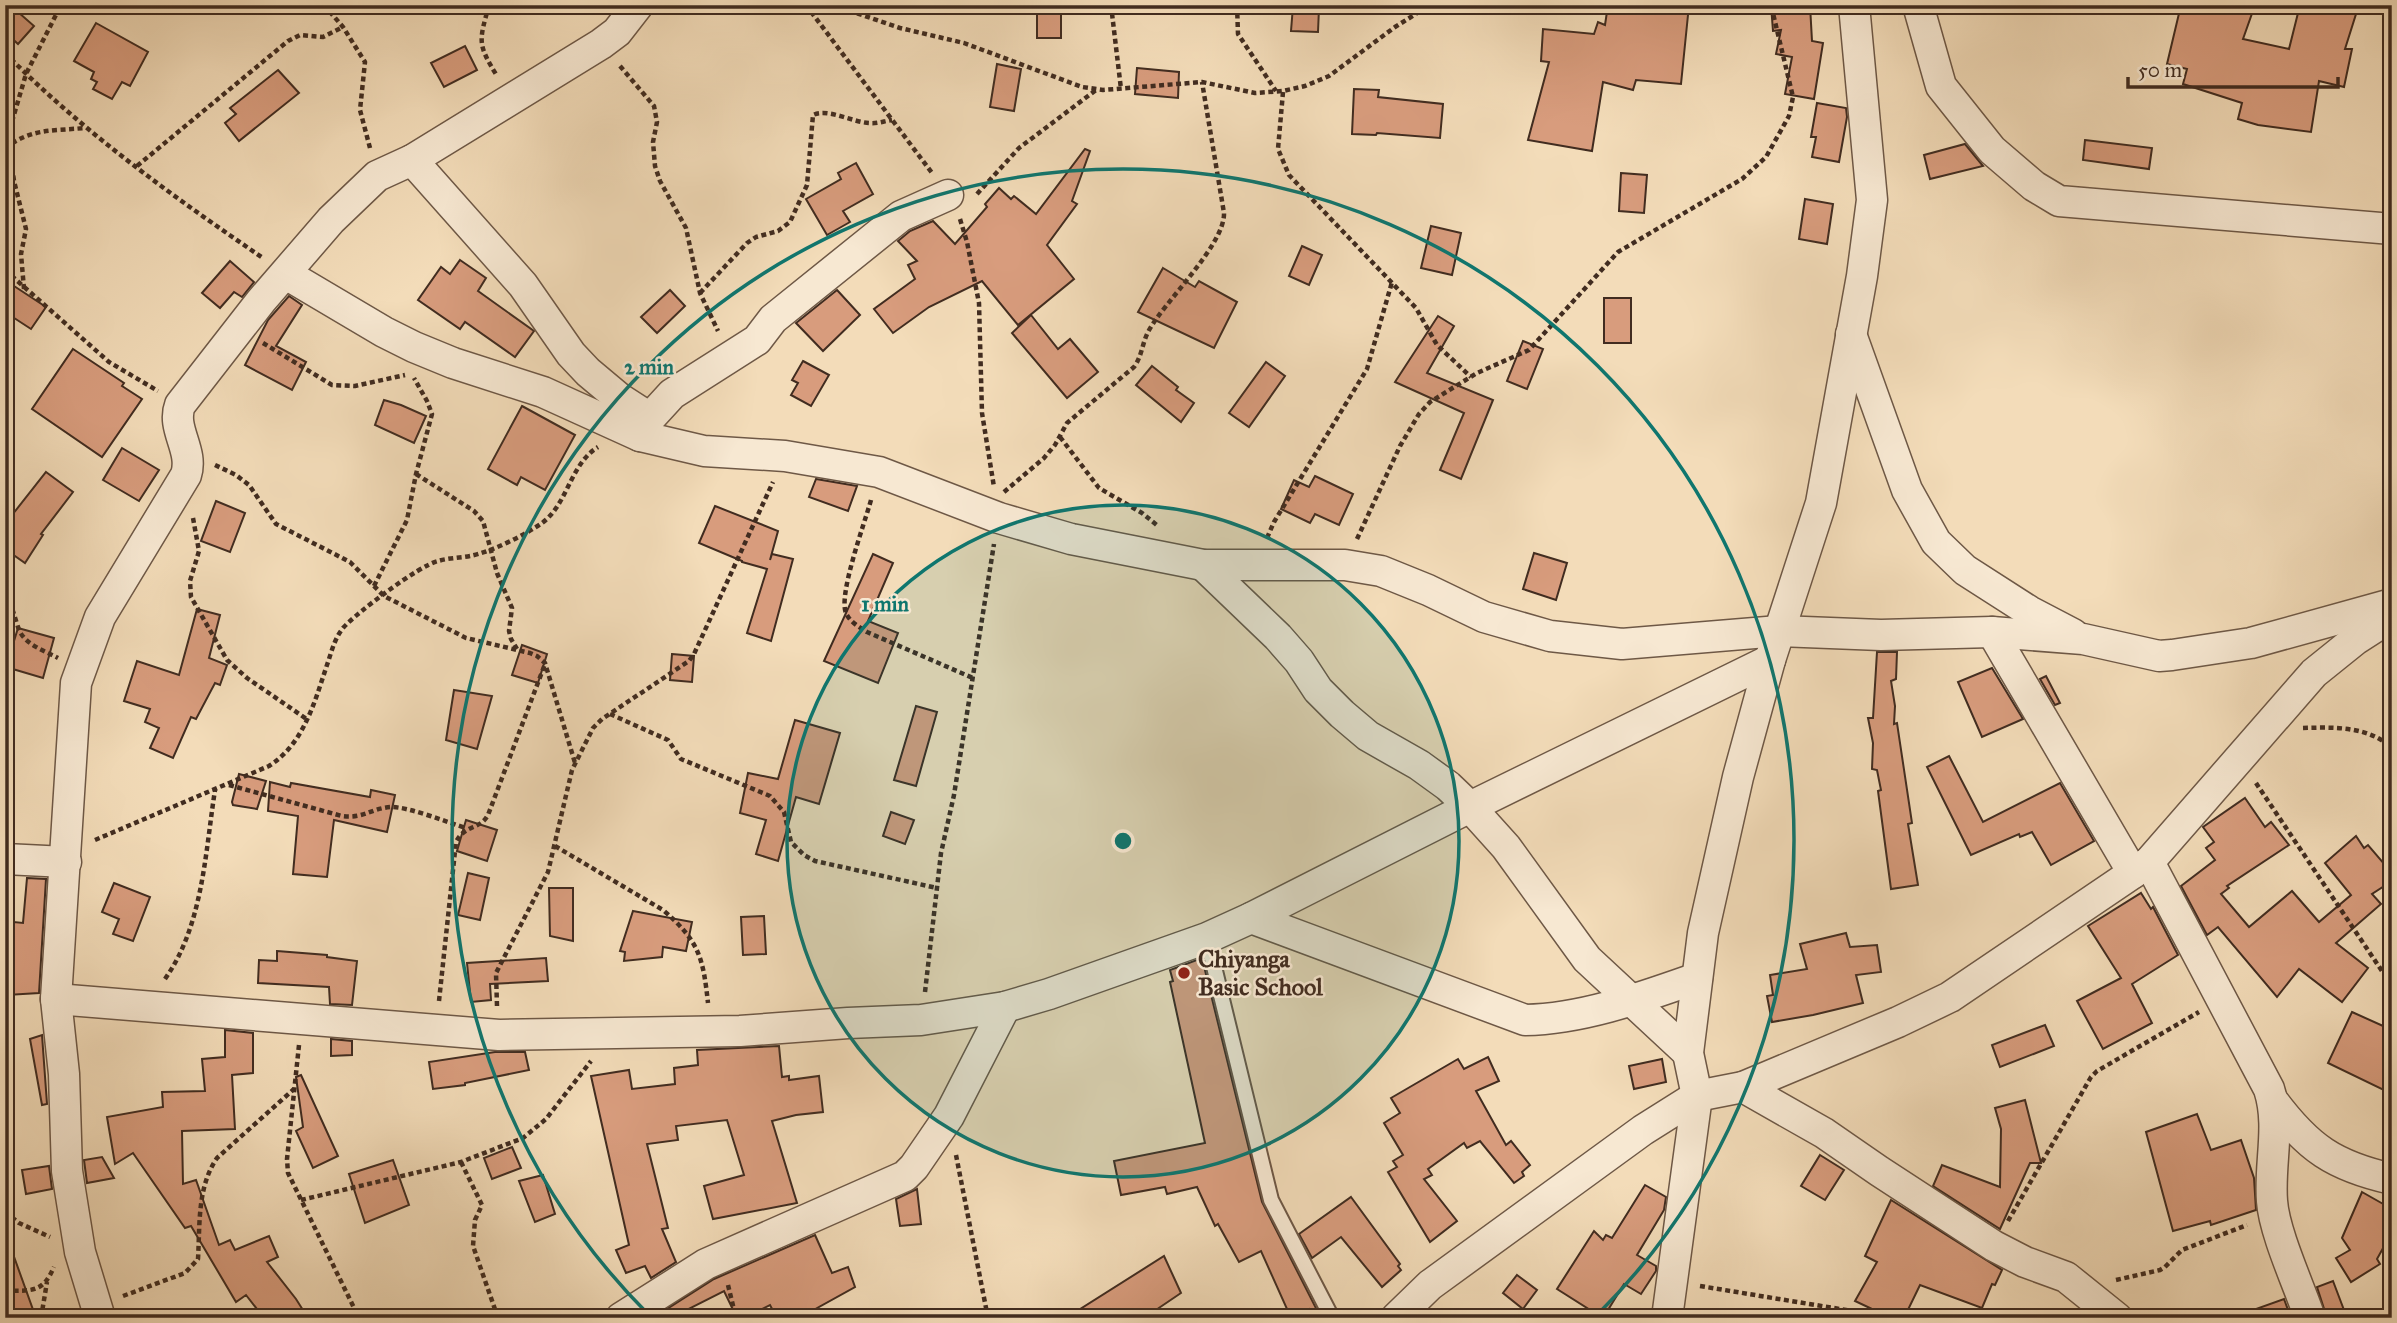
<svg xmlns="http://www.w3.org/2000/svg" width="2397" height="1323" viewBox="0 0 2397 1323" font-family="'IM FELL Great Primer',serif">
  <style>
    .building { fill: #d89c7d; stroke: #412c20; stroke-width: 2 }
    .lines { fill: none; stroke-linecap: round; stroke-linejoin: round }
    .service-casing { stroke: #6e5846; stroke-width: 18 }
    .minor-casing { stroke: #6e5846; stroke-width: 33 }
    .path { stroke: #412c20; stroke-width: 4.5; stroke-dasharray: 5 3.5; stroke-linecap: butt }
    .service { stroke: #f7e8d2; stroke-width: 14 }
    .minor { stroke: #f7e8d2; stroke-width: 30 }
    .ring { fill: none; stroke: #0f766e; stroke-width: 3.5 }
    .poi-dot { fill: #8f2418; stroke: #f7e8d2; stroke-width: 2.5 }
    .labels { text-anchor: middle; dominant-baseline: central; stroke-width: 5; stroke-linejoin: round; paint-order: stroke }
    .poi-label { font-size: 24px; font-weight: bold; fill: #412c20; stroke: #f7e8d2; text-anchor: start }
    .centre { fill: #0f766e; stroke: #f7e8d2; stroke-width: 3.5 }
    .ring-label { font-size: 21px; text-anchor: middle; font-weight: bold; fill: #0f766e; stroke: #f7e8d2; stroke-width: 5; stroke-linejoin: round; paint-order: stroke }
  </style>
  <rect width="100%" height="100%" fill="#f3dcb9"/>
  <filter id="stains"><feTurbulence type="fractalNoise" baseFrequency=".00286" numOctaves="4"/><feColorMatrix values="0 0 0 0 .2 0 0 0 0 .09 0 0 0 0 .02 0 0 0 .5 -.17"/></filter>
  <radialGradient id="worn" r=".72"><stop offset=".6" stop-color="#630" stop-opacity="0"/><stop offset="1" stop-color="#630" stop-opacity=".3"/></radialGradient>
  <g class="building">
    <path d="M5 5H10L34 26 18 44 5 32Z"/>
    <rect x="1037" y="5" width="24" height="33"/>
    <path d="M1608 5H1689L1681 84 1636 80 1633 90 1603 82 1592 151 1528 140 1549 62 1541 61 1543 29 1594 34 1598 22 1605 25Z"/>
    <path d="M1771 5H1810L1812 41 1823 43 1814 99 1785 94 1792 57 1776 54 1781 30 1773 31Z"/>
    <path d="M2181 5H2255L2243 39 2289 49 2300 5H2333L2356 14 2345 49H2352L2344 87 2319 81 2311 132 2258 125 2238 119 2242 103 2183 84 2187 69 2167 64Z"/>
    <path d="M1293 6 1319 8 1318 32 1291 31Z"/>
    <path d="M96 23 148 52 130 86 122 82 112 99 93 89 97 82 91 79 94 72 74 61Z"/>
    <path d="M465 46 477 70 444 87 431 63Z"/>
    <path d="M997 64 1021 69 1014 111 990 107Z"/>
    <path d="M1137 68 1179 72 1178 98 1135 94Z"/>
    <path d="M278 70 299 93 239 141 225 123 236 114 230 108Z"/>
    <path d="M1354 89 1379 90 1378 97 1443 104 1440 138 1377 133 1376 135 1352 134Z"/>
    <path d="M1817 103 1846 108 1847 117 1839 162 1812 157 1816 137H1811Z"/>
    <path d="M2085 140 2152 148 2149 169 2083 160Z"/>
    <path d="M1965 144 1983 166 1930 179 1924 155Z"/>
    <path d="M1085 149 1090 151 1072 201 1077 204 1047 245 1074 279 1018 325 982 281 929 307 893 333 874 309 915 279 908 265 917 261 898 241 910 231 933 221 955 244 987 207 985 204 999 188 1011 199 1014 196 1036 214Z"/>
    <path d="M856 163 873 194 843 211 850 222 827 235 806 199 841 179 838 173Z"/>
    <path d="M1621 173 1647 175 1644 213 1619 211Z"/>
    <path d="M1805 199 1833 204 1827 244 1799 239Z"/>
    <path d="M1431 226 1461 233 1452 275 1421 268Z"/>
    <path d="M1302 246 1322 255 1309 285 1289 276Z"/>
    <path d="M460 260 486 278 478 291 534 331 515 357 465 322 460 329 418 300 441 267 450 274Z"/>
    <path d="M230 261 254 282 242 297 234 292 220 308 202 293Z"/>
    <path d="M1163 268 1195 287 1199 281 1237 302 1214 348 1138 312Z"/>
    <path d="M14 286 46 307 31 329 5 312V300Z"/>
    <path d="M670 290 685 306 657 333 641 317Z"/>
    <path d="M837 290 860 315 823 351 796 323Z"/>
    <path d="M289 296 302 305 276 346 306 362 292 390 245 365 268 320Z"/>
    <rect x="1604" y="298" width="27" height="45"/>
    <path d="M1031 315 1058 349 1070 339 1098 372 1067 398 1012 333Z"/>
    <path d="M1438 316 1454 326 1427 373 1493 400 1461 479 1440 470 1464 413 1395 382Z"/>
    <path d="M1523 341 1543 349 1527 389 1507 381Z"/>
    <path d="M73 349 124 383 122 386 142 399 102 457 32 409Z"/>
    <path d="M803 361 829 375 811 406 791 395 798 383 792 380Z"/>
    <path d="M1266 362 1285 376 1249 427 1229 413Z"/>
    <path d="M1152 366 1178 387 1176 390 1194 403 1181 422 1136 385Z"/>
    <path d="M384 400 401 405 426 416 414 443 375 425Z"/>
    <path d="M522 406 575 435 545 490 521 477 517 485 488 469Z"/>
    <path d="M122 448 159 470 139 501 103 480Z"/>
    <path d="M46 472 73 492 41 534 43 535 25 563 5 549V524Z"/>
    <path d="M1315 476 1353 494 1339 525 1315 514 1310 523 1281 509 1294 480 1309 487Z"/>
    <path d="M816 479 857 486 848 511 809 497Z"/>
    <path d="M216 501 245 513 230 552 201 541Z"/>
    <path d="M715 506 778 531 770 560 772 554 793 559 771 641 747 633 767 569 742 562V561L699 543Z"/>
    <path d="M1534 553 1567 563 1556 600 1523 589Z"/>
    <path d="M873 554 893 563 868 621 898 633 878 683 824 661Z"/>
    <path d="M197 609 220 615 209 658 227 665 220 685 215 683 196 719 191 717 173 758 150 748 159 728 145 722 150 709 124 701 137 661 179 675Z"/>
    <path d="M18 628 54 638 43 678 6 667Z"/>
    <path d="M522 645 547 654 538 683 512 675Z"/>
    <path d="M1877 652H1897L1896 679 1891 681 1895 706 1894 724 1897 723 1912 823 1908 824 1918 885 1891 889 1878 791 1881 790 1877 770 1872 769 1873 743 1868 718H1873Z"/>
    <path d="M672 654 694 656 692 682 670 680Z"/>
    <path d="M1992 668 2023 719 1982 737 1958 682Z"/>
    <path d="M2046 676 2060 703 2055 705 2040 679Z"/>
    <path d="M454 690 492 696 477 749 446 740Z"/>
    <path d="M916 706 937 712 916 786 894 780Z"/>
    <path d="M795 720 840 733 819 804 796 797 778 861 756 854 766 820 740 813 748 773 778 779Z"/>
    <path d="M1949 756 1983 822 2060 783 2094 841 2051 865 2032 832 2020 837 2019 834 1971 855 1927 767Z"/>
    <path d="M239 774 266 781 257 809 233 805 232 802Z"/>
    <path d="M270 782 290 787 291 783 370 797 371 790 395 795 387 832 334 820 327 877 293 874 298 816 268 811Z"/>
    <path d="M2245 798 2265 827 2271 822 2289 845 2227 886 2229 888 2221 894 2249 927 2292 891 2319 922 2351 895 2325 863 2356 836 2364 848 2368 845 2392 873V881L2372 894 2381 904 2336 943 2368 968 2342 1002 2299 969 2277 997 2218 927 2207 935 2181 886 2215 860 2206 848 2214 842 2203 827Z"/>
    <path d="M891 812 914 820 905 844 883 836Z"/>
    <path d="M466 820 497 830 487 861 457 851Z"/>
    <path d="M468 873 489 878 480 920 458 915Z"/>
    <path d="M27 878 46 879 39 993 7 995 14 922 23 923Z"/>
    <path d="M114 883 150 897 133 941 113 934 119 919 102 912Z"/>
    <path d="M549 888H573V941L550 936Z"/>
    <path d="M2141 893 2151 909 2153 907 2178 955 2132 984 2152 1023 2103 1049 2077 1001 2121 978 2088 926Z"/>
    <path d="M633 911 692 922 686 951 663 947 662 957 624 961 625 952 620 951Z"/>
    <path d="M764 916 766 954 743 955 741 917Z"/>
    <path d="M1846 933 1850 947 1877 945 1881 972 1856 975 1863 1003 1813 1015 1772 1022 1767 996 1773 995 1770 975 1807 969 1800 944Z"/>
    <path d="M277 951 327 955V957L357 961 352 1005 330 1004 329 987 258 983 259 960 277 961Z"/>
    <path d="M546 958 548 981 490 984 491 1000 471 1002 467 963Z"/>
    <path d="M1202 958 1262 1202 1321 1318H1314L1309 1309 1291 1318 1261 1251 1239 1262 1218 1224 1215 1226 1197 1187 1167 1194 1165 1187 1121 1195 1114 1161 1205 1143 1170 982 1173 981 1170 970Z"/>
    <path d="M2352 1012 2392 1030V1094L2328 1063Z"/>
    <path d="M2045 1025 2054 1046 2000 1067 1992 1045Z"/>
    <path d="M225 1030 253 1033V1073L232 1075 235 1129 182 1131 183 1184 196 1180 219 1245 230 1240 235 1250 269 1236 278 1257 267 1262 296 1299 308 1318H264L246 1295 236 1302 191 1226 185 1228 133 1153 115 1164 107 1117 163 1107 162 1092 205 1091 202 1059 225 1057Z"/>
    <path d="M42 1035 47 1104 42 1105 30 1039Z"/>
    <path d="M331 1039 352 1041V1055L331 1056Z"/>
    <path d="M779 1046 782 1077 789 1076V1080L819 1076 823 1112 796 1115 772 1121 797 1203 713 1219 704 1186 744 1175 727 1120 676 1126 678 1140 647 1144 668 1228 662 1229 676 1262 651 1278 645 1266 626 1273 616 1250 629 1245 591 1076 629 1070 632 1089 675 1084 674 1068 698 1065 697 1050Z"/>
    <path d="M495 1052H525L529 1070 465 1083V1085L433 1089 429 1062Z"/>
    <path d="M1488 1057 1499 1081 1476 1091 1506 1145 1511 1141 1530 1165 1522 1172 1524 1176 1514 1183 1480 1141 1467 1148 1464 1143 1428 1169 1432 1175 1424 1179 1457 1221 1430 1242 1388 1172 1397 1167 1393 1161 1403 1155 1384 1123 1400 1113 1391 1098 1458 1059 1464 1069Z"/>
    <path d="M1662 1059 1666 1082 1634 1089 1629 1066Z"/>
    <path d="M301 1075 338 1156 313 1168 296 1131 303 1127 296 1077Z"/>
    <path d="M2025 1100 2041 1163H2030L2000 1229 1933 1186 1942 1165 2000 1187 2001 1129 1995 1108Z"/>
    <path d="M2197 1114 2211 1150 2241 1140 2254 1178 2256 1210 2211 1225 2210 1221 2173 1231 2146 1132Z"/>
    <path d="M512 1147 521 1168 492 1179 484 1158Z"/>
    <path d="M1820 1155 1844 1170 1825 1200 1801 1186Z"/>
    <path d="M102 1157 114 1178 87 1183 84 1160Z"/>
    <path d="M393 1160 409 1205 365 1223 349 1174Z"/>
    <path d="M49 1166 52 1189 26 1194 22 1170Z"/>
    <path d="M543 1175 555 1214 535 1222 519 1181Z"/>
    <path d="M1645 1185 1666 1197 1664 1210 1637 1255 1656 1266V1271L1641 1294 1624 1284 1603 1318 1557 1289 1594 1231 1603 1240 1606 1235 1612 1238Z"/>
    <path d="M917 1189 921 1224 900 1226 896 1199Z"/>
    <path d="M2362 1192 2392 1209V1232L2377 1259 2380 1264 2351 1282 2336 1258 2350 1250 2342 1238Z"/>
    <path d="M1351 1197 1400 1264 1398 1266 1401 1270 1382 1287 1341 1237 1312 1258 1299 1234Z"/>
    <path d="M1891 1200 2002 1270 1995 1285 1992 1284 1982 1308 1920 1285 1904 1318H1891L1855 1301 1877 1262 1865 1256Z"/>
    <path d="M815 1235 832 1273 848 1267 855 1287 799 1318H777L770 1305 744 1318H737L724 1291 671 1318 667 1309 714 1279Z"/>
    <path d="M8 1240 36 1318H5V1241Z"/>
    <path d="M1164 1256 1181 1293 1144 1318H1066Z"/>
    <path d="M1517 1275 1537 1290 1523 1309 1503 1293Z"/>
    <path d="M2333 1281 2347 1318H2327L2317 1287Z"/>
    <path d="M2284 1299 2291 1318H2240L2239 1315Z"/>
  </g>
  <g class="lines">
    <defs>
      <path id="service" d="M1207 938 1271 1200 1332 1318"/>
      <g id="minor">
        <path d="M1918 5 1941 86 1992 150 2034 186 2059 201 2392 229"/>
        <path d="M412 160 523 285 571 354 588 372 619 398 650 418"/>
        <path d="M286 274 384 332 414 347 453 363 543 392 640 436 704 451 785 456 879 472 999 518 1071 539 1203 565H1345L1381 571 1428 590 1484 617 1550 636 1622 644 1779 631 1881 635 1992 632 2083 639 2159 656 2172 655 2251 643 2392 604"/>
        <path d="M1851 334 1907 490 1936 542 1965 570 2029 611 2073 634"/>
        <path d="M640 436 650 418 672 394 757 340 773 319 901 216 948 195"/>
        <path d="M1203 565 1278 637 1299 661 1318 690 1342 714 1368 736 1419 765 1448 786 1470 807 1506 847 1587 959 1688 1053"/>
        <path d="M1992 632 2133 873"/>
        <path d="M5 859 66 862"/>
        <path d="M2149 862 2269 1089C2281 1126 2269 1163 2272 1201 2274 1232 2299 1286 2310 1318"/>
        <path d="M1251 918 1525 1020C1583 1019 1643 997 1697 978"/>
        <path d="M56 999 499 1035 740 1031 848 1023 921 1020 1005 1007 1049 994 1207 938 1251 918 1470 807 1770 660"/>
        <path d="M1743 1087 1824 1133 1879 1171 1994 1246 2025 1262 2066 1277 2117 1318"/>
        <path d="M2273 1101C2308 1148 2334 1166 2392 1179"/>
        <path d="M100 1318 80 1252 67 1171 64 1074 56 999 76 683 100 617 186 475C194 450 171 429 180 405L261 301 331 220 377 176 412 160 601 44 617 32 638 5"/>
        <path d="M621 1318 706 1264 905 1176 914 1167 949 1116 1005 1007"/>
        <path d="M1396 1318 1430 1285 1643 1130 1697 1096 1743 1087 1898 1022 1950 997 2133 873 2149 862 2314 673 2355 640 2392 616"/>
        <path d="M1667 1318 1697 1096 1688 1053 1703 933 1738 777 1770 660 1821 503 1862 276 1872 200 1854 5"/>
      </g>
    </defs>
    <use href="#service" class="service-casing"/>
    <use href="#minor" class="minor-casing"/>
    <g class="path">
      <path d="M324 5 343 27 365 62 360 110 370 148"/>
      <path d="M489 5C479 42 477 43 497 76"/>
      <path d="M806 5 932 173"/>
      <path d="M833 5 900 28 964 43 1082 87 1103 90 1202 82 1255 93 1283 91 1305 86 1329 76 1395 27 1430 5"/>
      <path d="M1111 5 1121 89"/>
      <path d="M1237 5 1238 34 1276 91"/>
      <path d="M1811 5 1827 10"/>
      <path d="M5 53C82 131 172 196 263 258"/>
      <path d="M620 66 654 106 657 122 653 142 655 166 660 181 686 228 700 293 718 331"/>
      <path d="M1283 92 1278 149 1289 175 1416 308 1437 345 1471 377"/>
      <path d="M5 148C32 128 53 131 85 128"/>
      <path d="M137 166 288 41 300 35 323 37 343 27"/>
      <path d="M977 194 1019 148 1096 90"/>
      <path d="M960 219 967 242 979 303 982 413 994 487"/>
      <path d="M5 270 109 362 158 391"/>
      <path d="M24 289 21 254 26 229 14 181 9 145 11 125 26 74 61 5"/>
      <path d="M700 293 747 243 756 237 778 231 790 222 807 185 813 115C828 108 852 122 869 123 877 124 884 121 892 120"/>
      <path d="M263 343 332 385 355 386 405 375"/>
      <path d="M1060 437 1099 488 1142 513 1158 526"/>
      <path d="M215 465 236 475 249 485 276 524 350 562 384 596 466 638 530 653 537 656 545 663 575 763"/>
      <path d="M416 474 474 511 483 521 497 573 512 608 509 631 511 639 517 649"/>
      <path d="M1004 492 1044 458 1055 445 1067 423 1134 367C1142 356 1142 344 1148 332 1163 303 1225 245 1224 213L1202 82"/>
      <path d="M871 500C865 522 838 595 846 613 850 622 859 627 867 632L973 678"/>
      <path d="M193 518 199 551 190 581 191 597 227 660 247 678 308 720"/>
      <path d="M1267 538 1274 522 1367 369 1392 282"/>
      <path d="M1357 539 1400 446 1419 414 1430 402 1477 373 1529 350 1618 252 1742 179 1766 157 1789 116 1793 97 1771 5"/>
      <path d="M374 586 407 520 416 474 432 414 427 401 414 378"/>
      <path d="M5 594C12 605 14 615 18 627 23 644 43 650 58 658"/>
      <path d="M610 714 668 740 681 759 770 796 784 812 791 842 804 855 815 861 937 888"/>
      <path d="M2303 728C2334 727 2368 726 2392 748"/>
      <path d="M2256 783 2392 986"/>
      <path d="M229 785 342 816C363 819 372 808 391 807 410 807 446 822 466 828"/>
      <path d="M95 840 269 766C305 743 315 700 328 662 332 650 335 638 343 628 356 613 420 565 438 561 448 558 459 558 470 556 491 552 525 535 542 523 568 504 570 464 598 447"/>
      <path d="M555 846 663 910C699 941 703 957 708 1003"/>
      <path d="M165 979C203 925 205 854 215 790"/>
      <path d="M925 992 941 853 954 795 994 544"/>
      <path d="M439 1001 456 842C465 824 480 830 488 815L545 664"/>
      <path d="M497 1006 496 973 548 872 572 770 593 728 602 719 689 661 694 654 773 482"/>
      <path d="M299 1045 287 1159 288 1173 359 1318"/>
      <path d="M956 1155 988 1318"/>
      <path d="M461 1162 482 1205 475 1220 473 1246 498 1318"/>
      <path d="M301 1200 461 1162 523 1138 546 1119 591 1061"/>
      <path d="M5 1212 19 1223 50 1237"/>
      <path d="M2008 1221 2091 1077 2097 1071 2199 1012"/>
      <path d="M2116 1280 2160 1270 2165 1267 2182 1250 2247 1225"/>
      <path d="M728 1285 736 1318"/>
      <path d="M1700 1286 1858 1312 1867 1318"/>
      <path d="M5 1291C32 1290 42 1294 54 1267"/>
      <path d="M123 1296 185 1273 198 1259C200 1225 197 1187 217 1158L294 1089"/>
      <path d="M41 1318 47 1282"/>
      <path d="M2057 1318 2070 1317"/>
    </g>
    <use href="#service" class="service"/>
    <use href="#minor" class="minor"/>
  </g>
  <circle cx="1123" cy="841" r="336" fill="#0f766e" fill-opacity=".12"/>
  <g class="ring">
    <circle cx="1123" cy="841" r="336"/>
    <path d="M649 1315A671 671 0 1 1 1597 1315"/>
  </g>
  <circle class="poi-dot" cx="1184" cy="973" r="7"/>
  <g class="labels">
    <g class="poi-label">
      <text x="1198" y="959">Chiyanga<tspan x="1198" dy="28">Basic School</tspan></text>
    </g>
  </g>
  <circle cx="1123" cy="841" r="10" class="centre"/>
  <g class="ring-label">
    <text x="649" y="374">2 min</text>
    <text x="885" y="611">1 min</text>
  </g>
  <rect width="2397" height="1323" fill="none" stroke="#f3dcb9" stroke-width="28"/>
  <rect x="7" y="7" width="2383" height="1309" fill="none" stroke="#412c20" stroke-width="3.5"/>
  <rect x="14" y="14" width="2369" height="1295" fill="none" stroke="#412c20" stroke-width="2"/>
  <path d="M2128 77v10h210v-10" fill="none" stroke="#412c20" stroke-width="3.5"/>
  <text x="2138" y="77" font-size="21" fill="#412c20" stroke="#f7e8d2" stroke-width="5" paint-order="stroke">50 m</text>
  <rect width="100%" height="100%" filter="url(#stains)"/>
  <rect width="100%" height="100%" fill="url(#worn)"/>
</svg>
